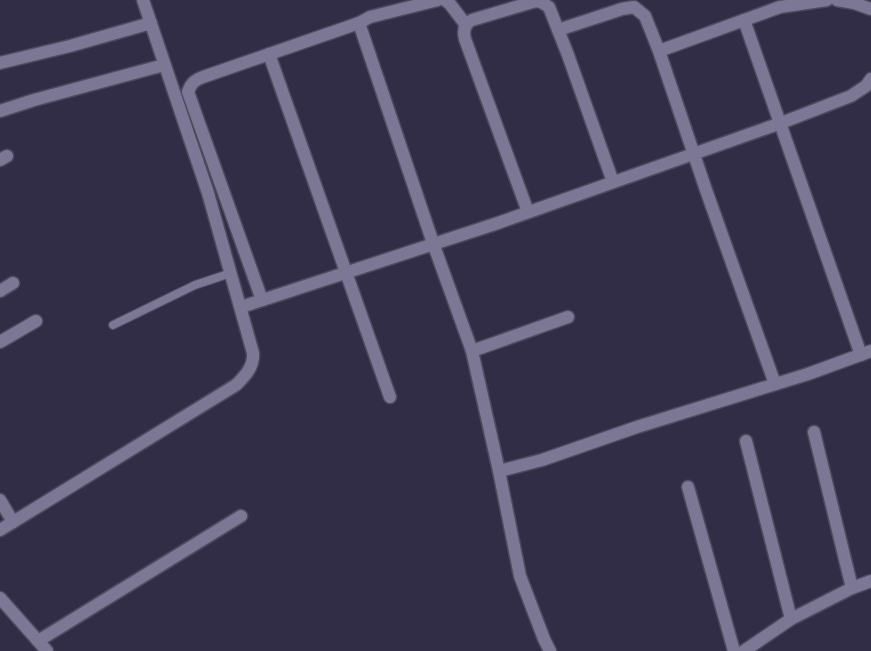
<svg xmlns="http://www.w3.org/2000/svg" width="871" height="651" viewBox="0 0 871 651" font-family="Lato,sans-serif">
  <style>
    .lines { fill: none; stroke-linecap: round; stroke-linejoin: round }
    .service-casing { stroke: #4d495e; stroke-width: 10 }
    .minor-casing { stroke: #4d495e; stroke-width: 15 }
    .service { stroke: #7c7794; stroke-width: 8 }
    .minor { stroke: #7c7794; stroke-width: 12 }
  </style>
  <rect width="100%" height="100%" fill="#322d46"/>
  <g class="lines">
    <defs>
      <path id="service" d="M113 325 195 285 231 273"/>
      <g id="minor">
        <path d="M445 0 450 4 466 25"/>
        <path d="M837 0 854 3 871 9"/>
        <path d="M744 20 861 355"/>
        <path d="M359 23 433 243 472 351 499 471 520 576 544 639 550 651"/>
        <path d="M558 30 622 9 634 7 645 16 659 51 706 190 775 384"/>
        <path d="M659 51 780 7 827 0"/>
        <path d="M269 54 390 397"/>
        <path d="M0 63 70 46 151 23"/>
        <path d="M0 111 34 100 164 65"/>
        <path d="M0 160 7 156"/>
        <path d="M528 212 465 39C463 31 464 24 472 20L536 1 541 2 549 7 568 55 613 182"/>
        <path d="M0 291 13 283"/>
        <path d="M262 300 188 92C191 83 195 80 203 77L359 23 370 17 438 0"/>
        <path d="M241 307 498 223 781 123 851 96 866 86 871 79"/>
        <path d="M0 342 36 321"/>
        <path d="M472 351 568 317"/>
        <path d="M814 432 852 588"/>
        <path d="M746 441 791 619"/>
        <path d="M499 471 542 460 637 427 808 374 871 351"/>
        <path d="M688 487 734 651"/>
        <path d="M0 500 13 522"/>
        <path d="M0 530 236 385C245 376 254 367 253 353L208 193 143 0"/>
        <path d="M0 598 47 651"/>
        <path d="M38 641 241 516"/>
        <path d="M744 651 791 619 852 588 871 581"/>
      </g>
    </defs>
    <use href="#service" class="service-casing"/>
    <use href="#minor" class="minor-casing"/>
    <use href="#service" class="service"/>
    <use href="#minor" class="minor"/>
  </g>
</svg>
